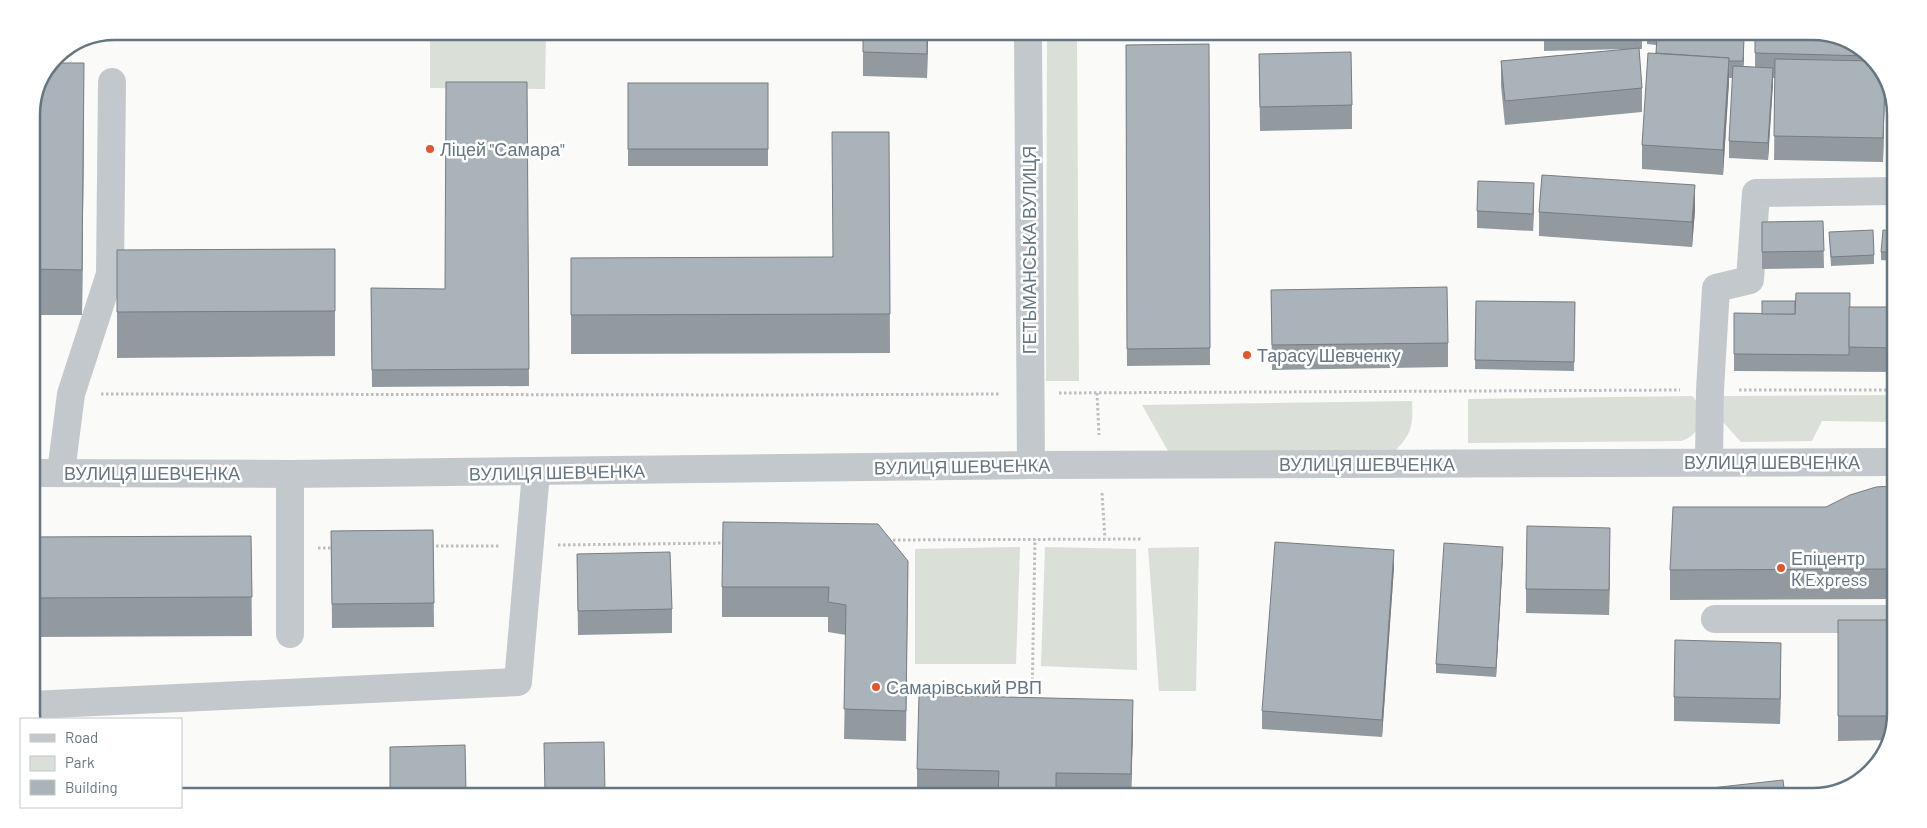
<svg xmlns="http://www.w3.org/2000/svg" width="1927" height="828" viewBox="0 0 1927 828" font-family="Barlow,sans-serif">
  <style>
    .green { fill: #dadfd7 }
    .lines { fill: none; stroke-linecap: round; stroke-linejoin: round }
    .path { stroke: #bbbfc2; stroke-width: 3; stroke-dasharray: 2.5 2.5; stroke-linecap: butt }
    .minor { stroke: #c3c8cc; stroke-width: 28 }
    .wall { fill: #929a9f }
    .shaded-wall { fill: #777d82 }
    .building { fill: #aab3b9; stroke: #777d82 }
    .poi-dot { fill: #e4572e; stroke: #fff; stroke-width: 2 }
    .labels { text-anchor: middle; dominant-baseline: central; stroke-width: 5; stroke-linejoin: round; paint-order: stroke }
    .poi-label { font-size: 18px; fill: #657683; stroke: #fff; text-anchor: start }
    .street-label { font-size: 18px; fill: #657683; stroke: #fff }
    .rim { fill: none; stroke: #657683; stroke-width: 2.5 }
  </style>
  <rect width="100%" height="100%" fill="#fafaf8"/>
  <g class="green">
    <path d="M430 32 546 33 545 89 430 88Z"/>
    <path d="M1047 35H1077L1079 381H1046Z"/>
    <path d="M1893 395V422L1822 421 1812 441 1741 442 1723 422 1724 396Z"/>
    <path d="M1692 396 1700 405C1698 423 1701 435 1681 441L1468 443V399Z"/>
    <path d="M1412 401C1413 426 1412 433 1395 451H1168L1142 405Z"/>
    <path d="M1020 547 1016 664H915V549Z"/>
    <path d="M1045 547 1136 549 1137 670 1041 666Z"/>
    <path d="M1199 547 1196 691H1159L1148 548Z"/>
  </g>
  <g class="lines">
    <g class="path">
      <path d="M1739 390H1893"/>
      <path d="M1059 393 1680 390"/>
      <path d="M1097 393 1099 435"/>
      <path d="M101 394 779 395 1000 394"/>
      <path d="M31 402 41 400"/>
      <path d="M1102 493 1105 538"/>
      <path d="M888 540 1143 539"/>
      <path d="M558 545 727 543"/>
      <path d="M431 546H500"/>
      <path d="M318 548H335"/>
      <path d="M1032 700 1035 539"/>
    </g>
    <g class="minor">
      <path d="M1028 35 1031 465"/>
      <path d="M1709 462 1710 390 1716 288 1750 280 1756 193 1895 191"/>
      <path d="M61 472 71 394 110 274 112 82"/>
      <path d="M31 473 290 474 1031 465 1892 462"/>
      <path d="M1715 619H1891"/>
      <path d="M290 634V474"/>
      <path d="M31 705 518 682 536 472"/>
    </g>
  </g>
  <g class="wall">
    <path d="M863 34H928L927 78 863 76Z"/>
    <path d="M1544 36 1642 37V49H1639L1642 88V112L1505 125 1501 86V61L1627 49 1544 51Z"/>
    <path d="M1647 37H1703L1744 57 1743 66 1755 67V37L1844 38 1879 64 1885 81 1883 162 1774 160 1775 78H1773L1768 160 1729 158V141L1733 78H1729L1723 175 1642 169V145L1656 53V45L1647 44Z"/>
    <path d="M1209 44 1210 365 1127 366 1126 45Z"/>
    <path d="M1259 54 1352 105V129L1260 131Z"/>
    <path d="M527 82 529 386 372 387 371 288 445 289Z"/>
    <rect x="628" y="83" width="140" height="83"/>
    <path d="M84 109 82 315H31V110Z"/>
    <path d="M889 132 890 353 571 354V258L832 257Z"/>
    <path d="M1534 200 1533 231 1477 228V211Z"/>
    <path d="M1695 210 1692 247 1539 236V212Z"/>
    <path d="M1823 221 1824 268 1762 269V222Z"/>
    <path d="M1894 231V261L1881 260V252Z"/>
    <path d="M1829 232 1874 255V264L1831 266Z"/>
    <path d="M335 249V356L117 358V250Z"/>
    <path d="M1271 290 1448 343V367L1272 370Z"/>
    <path d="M1476 301 1575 302 1574 371 1475 369Z"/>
    <path d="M1850 307H1894L1893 372 1734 371V313L1762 314Z"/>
    <path d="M1892 486 1891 599 1670 600V570L1826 507Z"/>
    <path d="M433 530 434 627 332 628 331 531Z"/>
    <path d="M251 536 252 636 31 637V537Z"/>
    <path d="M1610 552 1609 615 1526 613V589Z"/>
    <path d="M577 554 672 609V633L578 635Z"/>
    <path d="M1503 556 1496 677 1436 673V664Z"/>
    <path d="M908 561 906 741 844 739 846 635 828 632V617H722V587Z"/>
    <path d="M1394 567 1382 737 1262 729V711Z"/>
    <path d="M1838 620H1891L1890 745 1889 746 1888 711V740L1838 741Z"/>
    <path d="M1781 667 1780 724 1674 721V697Z"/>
    <path d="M1133 731 1131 794H917V769Z"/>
  </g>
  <g class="shaded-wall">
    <path d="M927 34H928L927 78Z"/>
    <path d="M1744 39V57L1743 78V61Z"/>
    <path d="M1729 58V83L1723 175V150Z"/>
    <path d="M84 63V109L82 315V270Z"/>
    <path d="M1773 68V85L1768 160V143Z"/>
    <path d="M1885 80V85L1883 162V138Z"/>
    <path d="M1534 183V200L1533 231V214Z"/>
    <path d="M1695 185V210L1692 247V222Z"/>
    <path d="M1610 528V552L1609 615V590Z"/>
    <path d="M1503 547V556L1496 677V668Z"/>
    <path d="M1394 550V567L1382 737V720Z"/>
    <path d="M1781 643V667L1780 724V699Z"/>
    <path d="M1133 700V731L1131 794V774Z"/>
  </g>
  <g class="building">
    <path d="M863 34H927V54L863 52Z"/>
    <path d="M1657 37H1703L1744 39 1743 61H1729V58L1656 53Z"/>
    <path d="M1755 37 1844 38 1869 56 1755 53Z"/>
    <path d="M1209 44 1210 348 1127 349 1126 45Z"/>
    <path d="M1639 48 1642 88 1505 101 1501 61Z"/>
    <path d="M1351 52 1352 105 1260 107 1259 54Z"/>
    <path d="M1648 53 1729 58 1723 150 1642 145Z"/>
    <path d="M1775 59 1874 61 1879 64 1885 80 1883 138 1774 136Z"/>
    <path d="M53 63H84L82 270 31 269V110Z"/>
    <path d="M1733 66 1773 68 1768 143 1729 141Z"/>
    <path d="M446 82H527L529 369 372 370 371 288 445 289Z"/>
    <rect x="628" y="83" width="140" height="66"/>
    <path d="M832 132H889L890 314 571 315V258L833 257Z"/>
    <path d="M1542 175 1695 185 1692 222 1539 212Z"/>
    <path d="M1478 181 1534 183 1533 214 1477 211Z"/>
    <path d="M1823 221 1824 251 1762 252V222Z"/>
    <path d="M1873 230 1874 255 1831 257 1829 232Z"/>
    <path d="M1883 230 1894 231V252H1881Z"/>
    <path d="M335 249V311L117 312V250Z"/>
    <path d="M1447 287 1448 343 1272 345 1271 290Z"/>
    <path d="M1796 293H1850L1849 355 1734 354V313L1795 314Z"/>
    <path d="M1476 301 1575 302 1574 362 1475 360Z"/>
    <rect x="1762" y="301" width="33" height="13"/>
    <path d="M1849 307H1894L1893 348 1849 347Z"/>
    <path d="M1892 486 1891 569 1670 570 1673 507H1826L1850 495 1876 487Z"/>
    <path d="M723 522 878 524 908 561 906 711 844 709 846 605 828 602 829 587H722Z"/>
    <path d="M1527 526 1610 528 1609 590 1526 589Z"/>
    <path d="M433 530 434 603 332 604 331 531Z"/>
    <path d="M251 536 252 597 31 598V537Z"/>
    <path d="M1275 542 1394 550 1382 720 1262 711Z"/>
    <path d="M1444 543 1503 547 1496 668 1436 664Z"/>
    <path d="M670 552 672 609 578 611 577 554Z"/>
    <path d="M1838 620H1891L1890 655H1888V716H1838Z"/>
    <path d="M1675 640 1781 643 1780 699 1674 697Z"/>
    <path d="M1888 655H1890V737H1889Z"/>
    <path d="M919 695 1133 700 1131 774 1056 773V794H998L999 771 917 769Z"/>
    <path d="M604 742 605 792H545L544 743Z"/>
    <path d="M465 745 466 792H390V747Z"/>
    <path d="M1783 780 1785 797 1648 796V795Z"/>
  </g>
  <g class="poi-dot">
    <circle cx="430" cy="149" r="5"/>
    <circle cx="1247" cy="355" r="5"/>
    <circle cx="1781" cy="568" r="5"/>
    <circle cx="876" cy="687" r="5"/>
  </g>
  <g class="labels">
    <g class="poi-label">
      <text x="440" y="149">Ліцей "Самара"</text>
      <text x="1257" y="355">Тарасу Шевченку</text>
      <text x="1791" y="558">Епіцентр<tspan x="1791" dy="21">К Express</tspan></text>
      <text x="886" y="687">Самарівський РВП</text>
    </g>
    <g class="street-label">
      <text transform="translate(1029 250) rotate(-90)">ГЕТЬМАНСЬКА ВУЛИЦЯ</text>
      <text x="1772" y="462">ВУЛИЦЯ ШЕВЧЕНКА</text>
      <text x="1367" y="464">ВУЛИЦЯ ШЕВЧЕНКА</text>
      <text transform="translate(962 466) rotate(-1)">ВУЛИЦЯ ШЕВЧЕНКА</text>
      <text transform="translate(557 472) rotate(-1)">ВУЛИЦЯ ШЕВЧЕНКА</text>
      <text x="152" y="473">ВУЛИЦЯ ШЕВЧЕНКА</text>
    </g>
  </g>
  <path d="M0 0H1927V828H0ZM115 40H1812A75 75 0 0 1 1887 115V713A75 75 0 0 1 1812 788H115A75 75 0 0 1 40 713V115A75 75 0 0 1 115 40Z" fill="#fff" fill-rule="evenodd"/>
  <path class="rim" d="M115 40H1812A75 75 0 0 1 1887 115V713A75 75 0 0 1 1812 788H115A75 75 0 0 1 40 713V115A75 75 0 0 1 115 40Z"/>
  <rect x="20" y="718" width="162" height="90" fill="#ffffff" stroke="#c1c8cd"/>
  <rect x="30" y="734" width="25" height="8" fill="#c3c8cc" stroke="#c1c8cd"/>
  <text x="65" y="743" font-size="15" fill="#657683">Road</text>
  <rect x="30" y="756" width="25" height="15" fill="#dadfd7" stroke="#c1c8cd"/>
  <text x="65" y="768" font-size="15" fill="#657683">Park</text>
  <rect x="30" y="780" width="25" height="15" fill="#aab3b9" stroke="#c1c8cd"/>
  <text x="65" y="793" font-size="15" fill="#657683">Building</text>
</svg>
